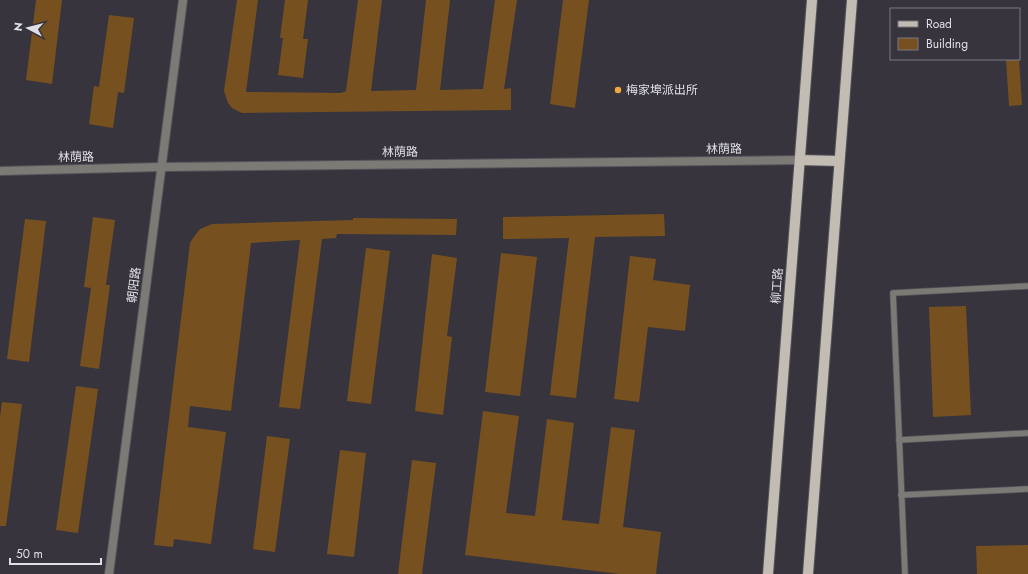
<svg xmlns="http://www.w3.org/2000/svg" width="1028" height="574" viewBox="0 0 1028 574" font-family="Jost,'Noto Sans SC',sans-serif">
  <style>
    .building { fill: #76511f }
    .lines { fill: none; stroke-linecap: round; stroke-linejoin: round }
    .service-casing { stroke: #56535c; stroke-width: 7 }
    .tertiary-casing { stroke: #56535c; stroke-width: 10 }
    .primary-casing { stroke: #56535c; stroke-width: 12 }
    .service { stroke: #7c7a74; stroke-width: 5.5 }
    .tertiary { stroke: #7c7a74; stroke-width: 8 }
    .primary { stroke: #c2bcb2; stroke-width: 10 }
    .poi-dot { fill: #efa73e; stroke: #37343e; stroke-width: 1.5 }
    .labels { text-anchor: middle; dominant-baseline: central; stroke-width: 4; stroke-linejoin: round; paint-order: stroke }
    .poi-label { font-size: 12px; fill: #e1dfe6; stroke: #37343e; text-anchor: start }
    .street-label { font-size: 12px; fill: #e1dfe6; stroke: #37343e }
  </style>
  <rect width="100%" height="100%" fill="#37343e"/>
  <g class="building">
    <path d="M36 0H62L52 84 26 80Z"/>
    <path d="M237 0H258L246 92 341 93 346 91 358 0H382L371 91 416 90 426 0H450L440 90 483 89 495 0H517L504 89 511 88V110L242 113 232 108 228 103 224 91Z"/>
    <path d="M285 0H308L303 39H308L303 78 278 75 283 38H280Z"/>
    <path d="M563 0H589L575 108 550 104Z"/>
    <path d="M109 15 134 18 124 93 118 92 113 128 89 124 94 86 99 87Z"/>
    <path d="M1006 59H1019L1022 105 1009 106Z"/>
    <path d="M664 214 665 236 595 237 576 398 550 395 569 238 503 239V217Z"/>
    <path d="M93 217 115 220 106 285H110L99 369 80 366 91 288 84 287Z"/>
    <path d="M353 218 457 219 456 235 337 234 336 238 322 239 300 409 279 407 300 240 251 243 231 411 190 406 188 427 226 432 211 544 174 539 173 547 154 545 190 243 193 238 200 229 212 224 353 220Z"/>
    <path d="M25 219 46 221 29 362 7 359Z"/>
    <path d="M366 248 390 251 371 404 347 401Z"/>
    <path d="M501 253 537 257 520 396 485 392Z"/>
    <path d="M432 254 457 258 447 336 452 337 443 415 415 411Z"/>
    <path d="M630 256 656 259 653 280 690 285 685 331 648 327 639 402 614 399Z"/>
    <path d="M966 306 971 415 933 417 929 307Z"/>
    <path d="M76 386 98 389 78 533 56 530Z"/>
    <path d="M2 402 22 404 6 526H0V417Z"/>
    <path d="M483 411 519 416 506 513 535 516 547 419 574 423 562 520 599 524 611 427 635 430 623 527 661 532 656 574H620L465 555Z"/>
    <path d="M267 436 290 439 275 552 253 549Z"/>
    <path d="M340 450 366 453 354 557 327 554Z"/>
    <path d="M412 460 436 463 422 574H398Z"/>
    <path d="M1028 545V574H977L976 546Z"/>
  </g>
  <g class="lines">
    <defs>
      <g id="service">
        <path d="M899 440 1028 433"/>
        <path d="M901 495 1028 489"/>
        <path d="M905 574 893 293 1028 286"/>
      </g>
      <g id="tertiary">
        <path d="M0 171 161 167 800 160"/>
        <path d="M109 574 183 0"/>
      </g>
      <g id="primary">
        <path d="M800 160 839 161"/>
        <path d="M768 574 812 0"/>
        <path d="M808 574 852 0"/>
      </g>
    </defs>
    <use href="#service" class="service-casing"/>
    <use href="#tertiary" class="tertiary-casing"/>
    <use href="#primary" class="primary-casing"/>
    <use href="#service" class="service"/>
    <use href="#tertiary" class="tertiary"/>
    <use href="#primary" class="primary"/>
  </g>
  <circle class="poi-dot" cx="618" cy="90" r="4"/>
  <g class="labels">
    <g class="poi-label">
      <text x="626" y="90">梅家埠派出所</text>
    </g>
    <g class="street-label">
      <text transform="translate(724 149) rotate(-1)">林荫路</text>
      <text transform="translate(400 152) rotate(-1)">林荫路</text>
      <text transform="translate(76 157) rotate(-1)">林荫路</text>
      <text transform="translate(134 285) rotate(-83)">朝阳路</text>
      <text transform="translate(777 286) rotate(-86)">柳工路</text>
    </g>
  </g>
  <rect x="890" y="8" width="130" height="52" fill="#37343e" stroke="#7b7881"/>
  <rect x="898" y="21" width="20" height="6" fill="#c2bcb2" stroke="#7b7881"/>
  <text x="926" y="28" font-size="12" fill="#e1dfe6">Road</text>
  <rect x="898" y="38" width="20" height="12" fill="#76511f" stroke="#7b7881"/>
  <text x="926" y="48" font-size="12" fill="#e1dfe6">Building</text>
  <g transform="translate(28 28) rotate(277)" stroke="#37343e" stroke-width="3" paint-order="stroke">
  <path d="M0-3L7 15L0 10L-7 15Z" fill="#e1dfe6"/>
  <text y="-6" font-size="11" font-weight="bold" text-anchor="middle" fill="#e1dfe6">N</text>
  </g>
  <path d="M10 558v6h91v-6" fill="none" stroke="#e1dfe6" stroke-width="2"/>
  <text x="16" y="558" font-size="12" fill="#e1dfe6" stroke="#37343e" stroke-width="3" paint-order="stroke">50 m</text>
</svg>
